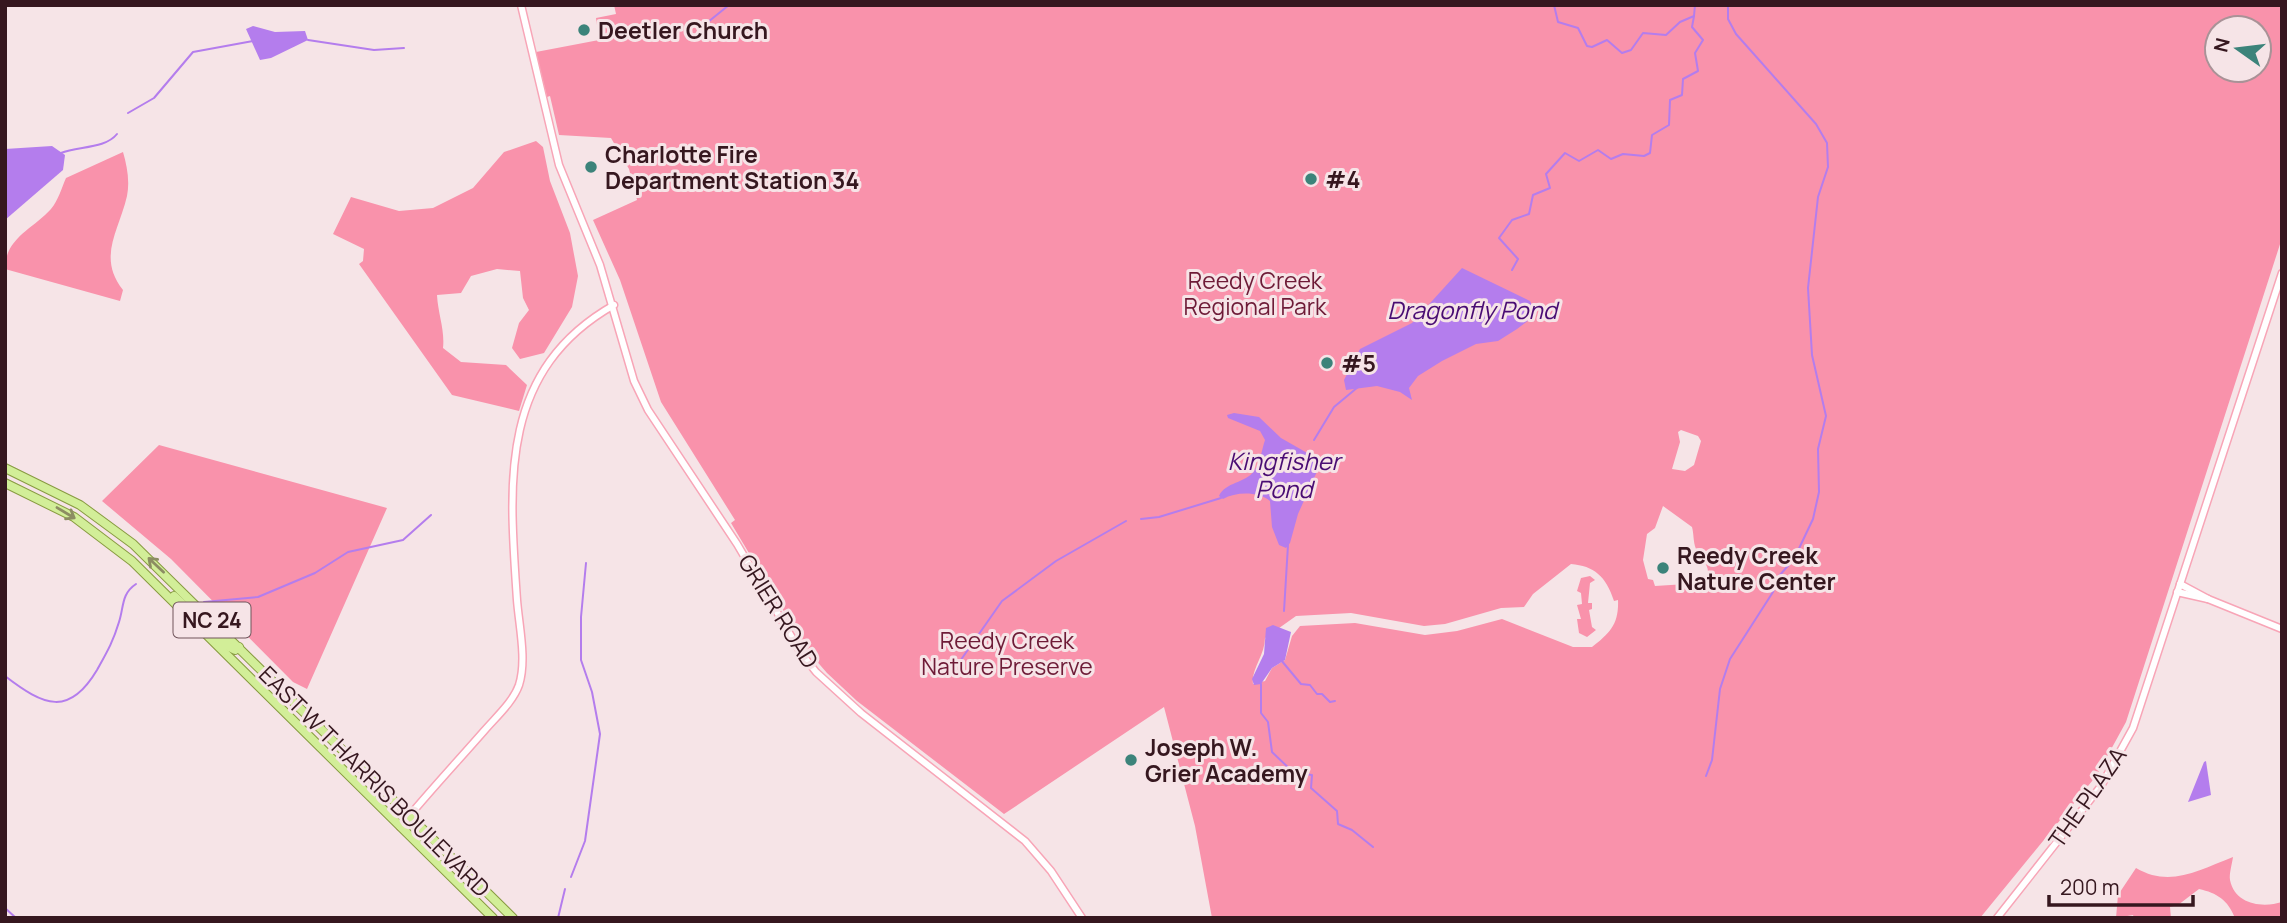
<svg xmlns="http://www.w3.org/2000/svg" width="2287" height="923" viewBox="0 0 2287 923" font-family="Manrope,sans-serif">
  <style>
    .green { fill: #f992ab; fill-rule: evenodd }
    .water { fill: #b47ded }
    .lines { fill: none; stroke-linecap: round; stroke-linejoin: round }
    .stream { stroke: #b47ded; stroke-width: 2 }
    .tertiary-casing { stroke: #f8a5b7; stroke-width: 9 }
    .primary-casing { stroke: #889b41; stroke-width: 10 }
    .tertiary { stroke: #fff; stroke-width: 6 }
    .primary { stroke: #d2ee98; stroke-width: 8 }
    .oneway { stroke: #8c8d62 }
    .poi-dot { fill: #3c837a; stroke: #f6e4e7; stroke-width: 2.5 }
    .labels { text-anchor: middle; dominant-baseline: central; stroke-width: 6; stroke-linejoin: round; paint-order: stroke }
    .shield { fill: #f6e4e7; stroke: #70545b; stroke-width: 2 }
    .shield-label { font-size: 21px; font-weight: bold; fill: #36171f }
    .poi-label { font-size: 23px; font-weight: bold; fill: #36171f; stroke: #f6e4e7; text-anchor: start }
    .park-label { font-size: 23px; fill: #6e1b37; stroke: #f6e4e7 }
    .street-label { font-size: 23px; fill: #36171f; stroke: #f6e4e7 }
    .water-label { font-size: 24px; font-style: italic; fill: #490c73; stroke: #f6e4e7 }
  </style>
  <rect width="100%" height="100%" fill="#f6e4e7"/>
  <g class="green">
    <path d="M614 5H2282V238L2126 722 2097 775 1980 918H1212L1195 826 1164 707 1004 814 857 701 827 673 807 650 731 523 735 520 661 402 620 280 593 220 637 200 629 169 611 138 559 135 550 96 547 97 536 52 599 40 596 18 616 14ZM2217 28H2259V70H2217ZM1681 430 1698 436 1701 441 1694 465 1685 471 1672 469 1680 442 1678 432ZM1663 506 1692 527C1694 534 1693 542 1696 549 1702 562 1716 569 1702 583L1655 586 1653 580 1648 579 1643 560 1647 534 1655 528ZM1571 564C1594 566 1606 576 1614 601L1618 600C1619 624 1610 633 1592 647H1573L1502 619 1457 631 1425 635 1355 623 1300 626 1292 636 1285 660 1272 668 1265 681 1253 684C1251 669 1265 655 1265 638L1296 616 1351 613 1424 626 1445 624 1501 608 1524 607 1533 594Z"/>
    <path d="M536 141 543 147 550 181 570 233 578 276 572 307 544 353 520 359 512 348 519 323 529 310 523 298 520 271 497 269 471 276 461 293 437 295C438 314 445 330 443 348L461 362 506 365 527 385 519 411 452 395 359 264 363 261 364 249 333 234 351 197 399 211 433 208 473 188 504 152Z"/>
    <path d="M123 152C127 166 130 181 127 196 119 231 97 257 123 290L120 301 5 269C5 238 33 229 51 209 58 201 62 187 66 178Z"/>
    <path d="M159 445 387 508 307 689 293 682 171 559 102 501Z"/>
    <path d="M1590 576 1595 580 1590 583 1588 603H1592V609L1589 610 1592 627 1596 630 1587 637 1579 633 1577 619H1581L1577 605 1582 604 1581 593 1577 591 1581 578Z"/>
    <path d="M2233 857C2232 864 2229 874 2230 880 2235 905 2263 908 2282 902V918H2235C2228 900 2217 893 2199 889L2178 905 2170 907 2171 918H2134L2133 915 2116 918 2118 895 2136 868C2170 888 2199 870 2233 857Z"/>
  </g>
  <g class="water">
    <path d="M253 26 275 32 305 31 308 40 271 58 260 60 246 29Z"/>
    <path d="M52 146 65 155 63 170 5 220V149Z"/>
    <path d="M1462 268 1530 301 1534 309 1529 320 1517 329 1498 341 1476 344 1442 361 1418 376 1409 388 1412 400 1400 392 1377 386 1346 390 1344 380 1360 349 1412 323Z"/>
    <path d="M1234 413 1259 417 1281 438 1309 454 1319 467 1298 514 1290 543 1286 548 1279 545 1272 527 1270 501C1257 491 1236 492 1223 499L1219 496C1225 482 1246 483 1254 471 1260 463 1262 449 1265 440L1260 431 1228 418 1227 415Z"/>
    <path d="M1273 625 1291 632 1285 660 1272 668 1261 684 1254 685 1252 679 1264 654 1266 628Z"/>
    <path d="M2206 761 2211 795 2188 802 2204 762Z"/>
  </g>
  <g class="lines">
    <g class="stream">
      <path d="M1523 5H1531"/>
      <path d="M1554 5 1558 22 1578 28 1587 46 1592 47 1607 40 1622 53 1631 50 1643 33 1666 35 1680 22 1694 16 1695 5"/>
      <path d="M685 28 708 22 729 5"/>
      <path d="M308 40 374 50 404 48"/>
      <path d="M128 113 154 98 193 52 253 41"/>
      <path d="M61 153C78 146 105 149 117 134"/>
      <path d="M1512 270 1518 259 1499 238 1512 220 1529 214 1533 195 1550 188 1546 174 1565 153 1579 161 1598 150 1611 159 1623 154 1644 156 1650 153 1652 135 1669 125 1670 100 1682 95 1683 79 1698 71 1695 53 1703 40 1692 27 1694 16"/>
      <path d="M1314 440 1334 407 1358 387"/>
      <path d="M1141 519 1159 517 1221 498"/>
      <path d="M204 602 258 597 315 573 348 552 403 540 431 515"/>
      <path d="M1284 611 1288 545"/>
      <path d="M1281 660 1301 684 1310 685 1317 694H1322L1330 702 1335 701"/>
      <path d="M958 664 1002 601 1056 561 1126 521"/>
      <path d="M5 676C44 706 69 717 97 670 107 652 113 642 119 622 124 607 121 594 136 584"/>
      <path d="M1261 684V713L1268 722 1272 752 1294 773 1312 775 1311 788 1337 811 1338 824 1352 830 1373 847"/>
      <path d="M1706 776 1712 760 1720 689 1730 659 1773 592 1779 576 1794 559 1813 519 1819 492 1818 449 1826 416 1812 355 1808 288 1818 197 1828 167 1827 143 1816 124 1736 34 1728 19V5"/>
      <path d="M571 877 585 841 600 734 592 692 581 660V617L586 563"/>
      <path d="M5 908 16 918"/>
      <path d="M558 918 565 889"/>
    </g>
    <defs>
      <g id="tertiary">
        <path d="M521 5 559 165 600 265 634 381 648 410 737 544 801 653 816 672 861 713 1025 841 1051 871 1082 918"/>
        <path d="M2180 584 2208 599 2282 629"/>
        <path d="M2177 592 2208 599"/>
        <path d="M400 827C427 794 456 763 484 731 496 717 513 702 519 685 527 660 519 626 517 600 509 484 498 371 614 305"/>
        <path d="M1997 918 2101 786 2133 728 2282 273"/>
      </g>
      <g id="primary">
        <path d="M5 468 80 505 133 544 513 918"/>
        <path d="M5 483 74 517 132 561 493 918"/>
        <path d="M174 596 229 647 235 650 239 647"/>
      </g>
    </defs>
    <use href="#tertiary" class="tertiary-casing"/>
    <use href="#primary" class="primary-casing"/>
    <use href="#tertiary" class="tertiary"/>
    <use href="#primary" class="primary"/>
  </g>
  <defs><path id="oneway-shaft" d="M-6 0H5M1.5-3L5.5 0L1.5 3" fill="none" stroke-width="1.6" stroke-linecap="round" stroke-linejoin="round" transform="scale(1.75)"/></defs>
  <g class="oneway">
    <use href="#oneway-shaft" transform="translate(66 513) rotate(31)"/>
    <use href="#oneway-shaft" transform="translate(156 565) rotate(-137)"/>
  </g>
  <g class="poi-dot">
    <circle cx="584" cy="30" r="7"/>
    <circle cx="591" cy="167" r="7"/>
    <circle cx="1311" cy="179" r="7"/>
    <circle cx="1327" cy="363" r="7"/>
    <circle cx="1663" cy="568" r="7"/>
    <circle cx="1131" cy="760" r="7"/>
  </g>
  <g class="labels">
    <rect class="shield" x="173.5" y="602.5" width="77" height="35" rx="5"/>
    <g class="shield-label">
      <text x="212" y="620">NC 24</text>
    </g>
    <g class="poi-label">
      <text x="598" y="30">Deetler Church</text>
      <text x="605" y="154">Charlotte Fire<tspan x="605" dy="26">Department Station 34</tspan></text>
      <text x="1325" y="179">#4</text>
      <text x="1341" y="363">#5</text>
      <text x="1677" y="555">Reedy Creek<tspan x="1677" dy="26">Nature Center</tspan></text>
      <text x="1145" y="747">Joseph W.<tspan x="1145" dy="26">Grier Academy</tspan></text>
    </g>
    <g class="park-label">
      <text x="1255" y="280">Reedy Creek<tspan x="1255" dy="26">Regional Park</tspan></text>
      <text x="1007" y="640">Reedy Creek<tspan x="1007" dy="26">Nature Preserve</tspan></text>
    </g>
    <g class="street-label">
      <text transform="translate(779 611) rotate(58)">GRIER ROAD</text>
      <text transform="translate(375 781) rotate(45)">EAST W T HARRIS BOULEVARD</text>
      <text transform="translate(2087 797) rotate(-55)">THE PLAZA</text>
    </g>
    <g class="water-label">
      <text x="1472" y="309">Dragonfly Pond</text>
      <text x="1284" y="460">Kingfisher<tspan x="1284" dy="28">Pond</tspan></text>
    </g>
  </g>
  <rect width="2287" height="923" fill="none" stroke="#36171f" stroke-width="14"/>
  <g transform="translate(2238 49) rotate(284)"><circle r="33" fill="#f6e4e7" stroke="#a99297" stroke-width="2"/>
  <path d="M0-5L12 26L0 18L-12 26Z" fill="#3c837a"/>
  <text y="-10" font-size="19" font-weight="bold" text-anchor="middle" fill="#36171f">N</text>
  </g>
  <path d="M2049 895v10h144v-10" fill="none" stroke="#36171f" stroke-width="3.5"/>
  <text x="2060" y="895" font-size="21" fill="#36171f" stroke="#f6e4e7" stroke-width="5" paint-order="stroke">200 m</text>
</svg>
